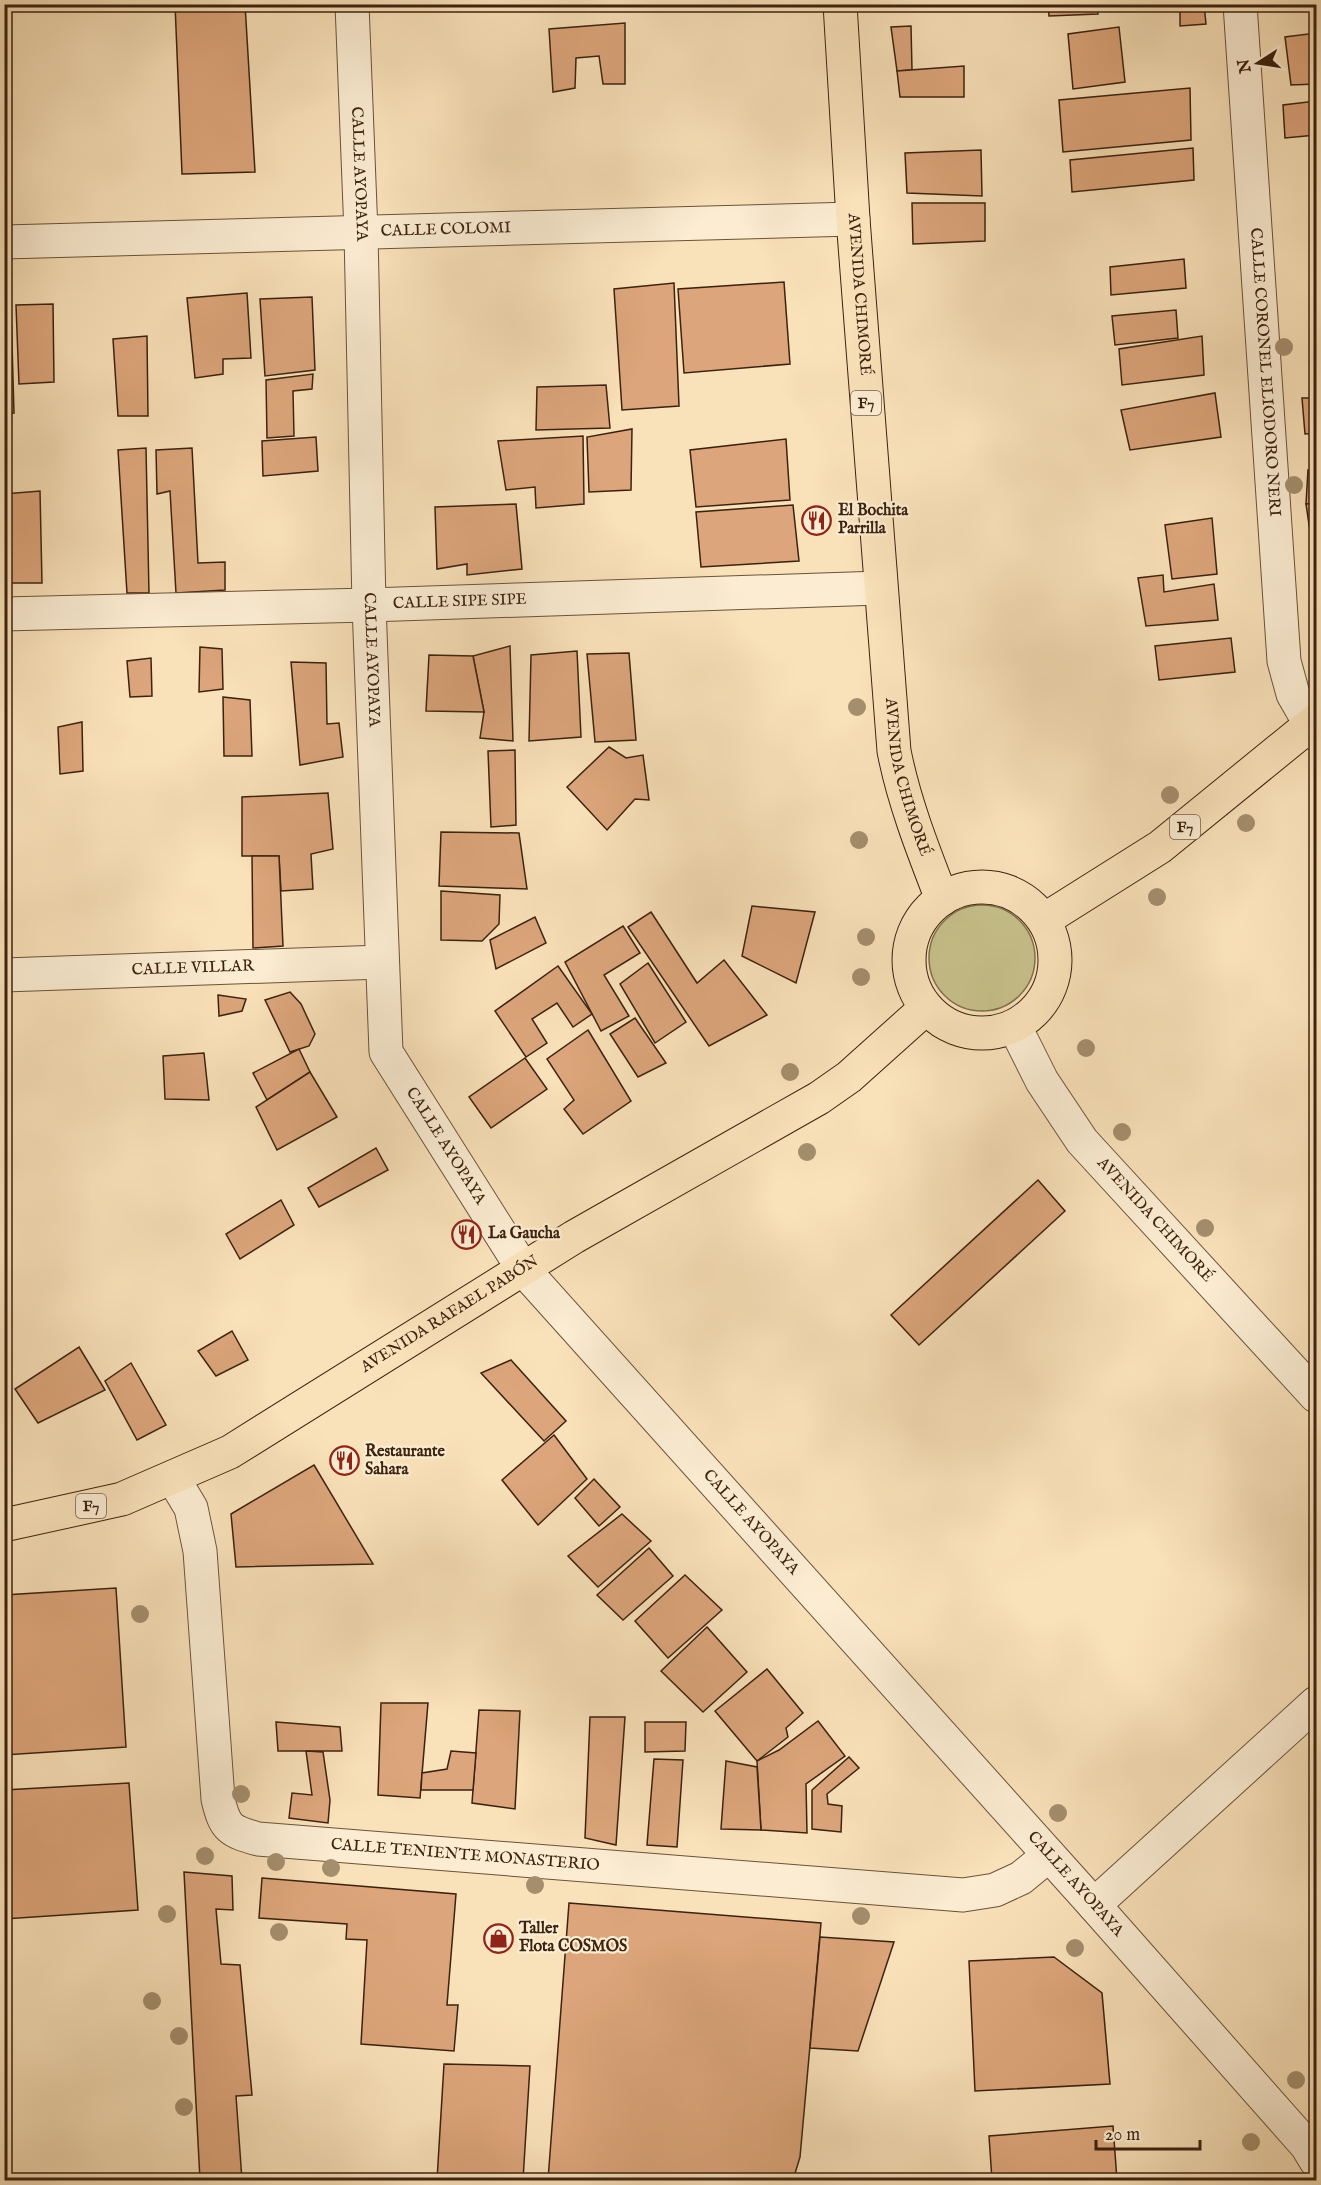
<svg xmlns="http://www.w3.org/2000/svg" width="1321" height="2185" viewBox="0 0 1321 2185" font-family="'IM FELL English',serif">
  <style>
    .green { fill: #c6c08a; stroke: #81714d; stroke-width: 1.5 }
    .building { fill: #dca57b; stroke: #3c2210; stroke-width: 1.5 }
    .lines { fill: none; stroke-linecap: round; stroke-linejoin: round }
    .minor-casing { stroke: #6b523a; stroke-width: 35 }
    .trunk-casing { stroke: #3c2210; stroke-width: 35 }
    .minor { stroke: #fbecd2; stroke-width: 33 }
    .trunk { stroke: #f9e1b9; stroke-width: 33 }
    .tree { fill: #a48e6d }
    .labels { text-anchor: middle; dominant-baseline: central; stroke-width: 4.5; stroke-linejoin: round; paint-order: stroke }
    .shield { fill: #fbecd2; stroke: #755f4a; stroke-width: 1.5 }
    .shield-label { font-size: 15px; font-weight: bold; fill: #3c2210 }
    .street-label { font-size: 16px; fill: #3c2210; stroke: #fbecd2 }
    .poi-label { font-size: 16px; font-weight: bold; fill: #3c2210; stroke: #fbecd2; text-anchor: start }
  </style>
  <rect width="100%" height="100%" fill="#f9e1b9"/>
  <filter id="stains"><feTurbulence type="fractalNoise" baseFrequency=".00333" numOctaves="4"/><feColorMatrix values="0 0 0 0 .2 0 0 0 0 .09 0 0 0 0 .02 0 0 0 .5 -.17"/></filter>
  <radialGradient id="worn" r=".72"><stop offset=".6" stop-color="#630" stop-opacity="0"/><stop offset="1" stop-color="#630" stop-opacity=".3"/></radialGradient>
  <circle class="green" cx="982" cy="958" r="53"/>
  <g class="building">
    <path d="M175 4H245L255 172 182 174Z"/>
    <path d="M1048 4H1097L1098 14 1049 16Z"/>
    <path d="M1180 4H1204L1206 24 1180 26Z"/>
    <path d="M625 23V84H603L599 56 576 58 575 88 553 92 549 29Z"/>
    <path d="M911 26 912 70 897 71 891 27Z"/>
    <path d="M1119 27 1125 82 1073 89 1068 34Z"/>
    <path d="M1316 33V84L1291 85 1285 37Z"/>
    <path d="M964 66V97H900L897 71Z"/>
    <path d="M1190 88 1191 140 1063 152 1059 100Z"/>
    <path d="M1316 101V135L1285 138 1283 105Z"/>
    <path d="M1193 148 1194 180 1072 192 1070 160Z"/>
    <path d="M981 150 982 196 907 193 905 153Z"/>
    <path d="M912 203H985V241L913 244Z"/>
    <path d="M1184 259 1186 288 1111 295 1110 267Z"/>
    <path d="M784 282 790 364 684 373 678 289Z"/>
    <path d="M674 283 679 406 622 410 614 289Z"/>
    <path d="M247 293 251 358 223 359V374L195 378 187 298Z"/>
    <path d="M312 297 315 370 265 376 260 299Z"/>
    <path d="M53 304 54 382 19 384 16 305Z"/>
    <path d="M11 309 14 413 4 414V310Z"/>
    <path d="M1176 310 1178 338 1115 345 1112 316Z"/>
    <path d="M147 336 148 416H118L113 339Z"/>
    <path d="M1202 336 1204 375 1122 385 1119 349Z"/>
    <path d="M313 374 312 389 293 391 294 436 267 438 266 380Z"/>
    <path d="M606 385 610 428 536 430 537 387Z"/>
    <path d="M1215 393 1221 437 1130 450 1121 410Z"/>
    <path d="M1302 398H1316V433L1305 434Z"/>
    <path d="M632 429 631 490 589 492 587 437Z"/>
    <path d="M583 436 584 504 536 508 535 487 506 490 498 441Z"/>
    <path d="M316 437 318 471 263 476 262 441Z"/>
    <path d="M786 439 790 500 696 507 690 450Z"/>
    <path d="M146 448 149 593H127L118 450Z"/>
    <path d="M192 448 198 563 225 562V590L176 593 170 491 157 494 156 450Z"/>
    <path d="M1316 469V503L1306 504 1308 470Z"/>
    <path d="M40 491 42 583H4V494Z"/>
    <path d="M1316 503V545H1312L1306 504Z"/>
    <path d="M516 504 522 569 467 575V564L437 569 435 507Z"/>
    <path d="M793 505 799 561 701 567 696 512Z"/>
    <path d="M1212 518 1217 574 1172 579 1165 525Z"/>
    <path d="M1163 575 1164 592 1214 584 1218 620 1146 626 1138 578Z"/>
    <path d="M1231 638 1235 672 1159 680 1155 646Z"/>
    <path d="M510 646 513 741 480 738 484 712 473 656Z"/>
    <path d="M200 647 222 649 223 689 199 692Z"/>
    <path d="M577 651 581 737 529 741 531 655Z"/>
    <path d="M629 653 636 740 595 742 587 654Z"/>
    <path d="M429 655 473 656 484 712 426 711Z"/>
    <path d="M151 658 152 696 130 697 127 661Z"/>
    <path d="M291 662 326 663 327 724 339 723 343 757 300 765Z"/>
    <path d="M223 697 250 700 252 756H224Z"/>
    <path d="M82 722 83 771 60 774 58 727Z"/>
    <path d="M609 747 626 758 643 755 649 800 635 799 607 830 567 787Z"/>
    <path d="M515 750 516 825 491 827 488 751Z"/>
    <path d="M328 793 333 849 311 854 313 889 281 891 279 856H242V797Z"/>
    <path d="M441 832 519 833 527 889 439 886Z"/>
    <path d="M252 856H279L283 946 253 948Z"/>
    <path d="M441 891 500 895 499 924 482 941 441 940Z"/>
    <path d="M752 906 815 912 796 983 742 956Z"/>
    <path d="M651 912 697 983 724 960 767 1015 709 1046 628 927Z"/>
    <path d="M535 917 546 943 496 969 490 940Z"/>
    <path d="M623 926 640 953 604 975 629 1016 601 1031 565 962Z"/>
    <path d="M648 963 686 1022 655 1043 620 984Z"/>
    <path d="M558 966 592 1014 573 1027 557 1003 532 1019 547 1043 526 1057 495 1011Z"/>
    <path d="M290 992 301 1004 315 1034 309 1046 290 1052 265 1000Z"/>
    <path d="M218 995 246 999 242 1011 219 1016Z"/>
    <path d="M635 1018 666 1063 638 1077 610 1034Z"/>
    <path d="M588 1030 631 1101 583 1134 564 1109 574 1100 547 1059Z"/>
    <path d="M299 1049 310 1072 267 1100 253 1073Z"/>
    <path d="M204 1053 209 1100 165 1099 163 1056Z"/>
    <path d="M525 1058 547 1089 491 1128 469 1097Z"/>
    <path d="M310 1072 337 1117 277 1150 256 1107Z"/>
    <path d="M376 1148 388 1170 319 1207 308 1188Z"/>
    <path d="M1038 1180 1065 1211 919 1345 891 1315Z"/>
    <path d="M281 1200 294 1225 240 1259 226 1234Z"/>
    <path d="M232 1331 248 1360 216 1376 198 1351Z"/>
    <path d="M79 1347 105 1390 38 1423 15 1389Z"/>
    <path d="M511 1360 566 1421 544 1441 481 1373Z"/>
    <path d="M131 1363 166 1425 137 1440 105 1381Z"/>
    <path d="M554 1435 587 1479 538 1525 502 1480Z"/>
    <path d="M314 1465 373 1564 236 1567 231 1514Z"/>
    <path d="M594 1479 620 1507 599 1526 575 1498Z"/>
    <path d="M622 1514 651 1541 598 1587 568 1556Z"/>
    <path d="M649 1548 673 1576 623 1620 597 1595Z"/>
    <path d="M685 1575 722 1610 668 1658 635 1621Z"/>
    <path d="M116 1588 126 1747 4 1755V1595Z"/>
    <path d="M707 1627 747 1672 703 1712 661 1671Z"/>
    <path d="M767 1669 803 1713 786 1728 788 1737 757 1761 715 1711Z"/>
    <path d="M381 1703H428L420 1798 378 1795Z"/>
    <path d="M479 1710 520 1711 515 1809 472 1803Z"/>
    <path d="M590 1717H625L616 1845 585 1838Z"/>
    <path d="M818 1721 845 1756 806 1784 807 1833 761 1830 757 1761 779 1750Z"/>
    <path d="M276 1722 340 1727 342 1751H278Z"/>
    <path d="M645 1722H686L685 1751 645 1752Z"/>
    <path d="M306 1751 323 1752 330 1800 328 1823 289 1818 292 1793 312 1795Z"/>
    <path d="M451 1751 476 1753 473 1790H421L422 1773 447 1769Z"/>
    <path d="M849 1757 859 1768 827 1794 828 1804 842 1806 841 1832 812 1829V1790Z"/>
    <path d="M654 1759 683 1760 677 1847 647 1845Z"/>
    <path d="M726 1761 757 1767 761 1830 721 1829Z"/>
    <path d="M129 1783 138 1910 4 1919V1790Z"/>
    <path d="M184 1872 232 1876 233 1910 216 1909 221 1964 240 1965 252 2095 236 2096 242 2180H200Z"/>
    <path d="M262 1878 456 1894 447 2005H458L454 2051 361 2044 367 1940 346 1939 347 1924 259 1918Z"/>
    <path d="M569 1903 821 1923 800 2157 793 2180H548Z"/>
    <path d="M820 1937 894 1942 858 2051 810 2048Z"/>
    <path d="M1054 1957 1102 1993 1110 2084 975 2091 969 1961Z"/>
    <path d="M444 2064 530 2066 523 2180H437Z"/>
    <path d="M1113 2126 1117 2180H992L989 2136Z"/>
  </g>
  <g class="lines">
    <defs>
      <g id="minor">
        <path id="s1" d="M352 4 361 233 369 605 386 1052 523 1269 1094 1905 1307 2146 1316 2161"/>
        <path id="s2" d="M1240 4 1284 661 1293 694 1316 734"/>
        <path id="s3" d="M4 242 853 219"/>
        <path id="s4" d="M4 614 369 605 880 588"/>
        <path id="s5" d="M4 975 382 962"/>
        <path id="s6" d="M1015 1027 1042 1081 1082 1141 1316 1396"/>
        <path id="s7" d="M173 1478 191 1508 200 1551 218 1799C225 1829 230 1831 258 1839L963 1895 995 1890 1021 1878 1049 1855"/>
        <path d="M1094 1905 1316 1703"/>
      </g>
      <g id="trunk">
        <path id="s8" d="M840 4 853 219 894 751C904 802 923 850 942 899"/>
        <circle cx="982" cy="960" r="73"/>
        <path d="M1044 920 1160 847 1316 720"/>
        <path id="s9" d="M4 1525 122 1499 230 1452 574 1237 819 1098 849 1077 926 1008"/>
      </g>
    </defs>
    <use href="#minor" class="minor-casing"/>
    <use href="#trunk" class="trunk-casing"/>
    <use href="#minor" class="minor"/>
    <use href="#trunk" class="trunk"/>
  </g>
  <g class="tree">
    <circle cx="1284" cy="347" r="9"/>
    <circle cx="1294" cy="485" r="9"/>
    <circle cx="857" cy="707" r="9"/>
    <circle cx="1170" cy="795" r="9"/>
    <circle cx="1246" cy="823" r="9"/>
    <circle cx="859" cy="840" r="9"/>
    <circle cx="1157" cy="897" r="9"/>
    <circle cx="866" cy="937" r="9"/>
    <circle cx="861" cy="977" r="9"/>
    <circle cx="1086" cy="1048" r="9"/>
    <circle cx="790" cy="1072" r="9"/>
    <circle cx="1122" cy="1132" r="9"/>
    <circle cx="807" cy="1152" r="9"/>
    <circle cx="1205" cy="1228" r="9"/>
    <circle cx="140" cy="1614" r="9"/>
    <circle cx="241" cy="1794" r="9"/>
    <circle cx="1058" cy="1813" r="9"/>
    <circle cx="205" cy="1856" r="9"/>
    <circle cx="276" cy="1862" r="9"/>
    <circle cx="331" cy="1868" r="9"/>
    <circle cx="535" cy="1885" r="9"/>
    <circle cx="167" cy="1914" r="9"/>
    <circle cx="861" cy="1916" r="9"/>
    <circle cx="279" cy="1932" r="9"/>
    <circle cx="1075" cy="1948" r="9"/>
    <circle cx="152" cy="2001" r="9"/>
    <circle cx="179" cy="2036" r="9"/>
    <circle cx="1296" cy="2080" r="9"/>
    <circle cx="184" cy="2107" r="9"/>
    <circle cx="1251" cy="2142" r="9"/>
  </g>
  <defs>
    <symbol id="restaurant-ring" viewBox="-11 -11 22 22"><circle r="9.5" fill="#fbecd2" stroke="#8f2418" stroke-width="1.5"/><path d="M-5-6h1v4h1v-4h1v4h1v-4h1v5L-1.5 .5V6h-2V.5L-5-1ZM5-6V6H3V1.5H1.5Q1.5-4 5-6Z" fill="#8f2418"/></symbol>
    <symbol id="shop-ring" viewBox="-11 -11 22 22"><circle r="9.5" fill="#fbecd2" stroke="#8f2418" stroke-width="1.5"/><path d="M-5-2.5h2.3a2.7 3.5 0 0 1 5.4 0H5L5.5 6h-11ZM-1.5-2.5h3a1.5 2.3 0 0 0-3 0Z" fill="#8f2418"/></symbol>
  </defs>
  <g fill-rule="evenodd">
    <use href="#restaurant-ring" x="800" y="504" width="33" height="33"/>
    <use href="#restaurant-ring" x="450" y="1218" width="33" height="33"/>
    <use href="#restaurant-ring" x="328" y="1444" width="33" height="33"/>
    <use href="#shop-ring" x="482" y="1922" width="33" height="33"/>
  </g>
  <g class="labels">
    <g class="shield">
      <rect x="851" y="391" width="30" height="24" rx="4.5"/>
      <rect x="1170" y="815" width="30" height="24" rx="4.5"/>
      <rect x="76" y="1494" width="30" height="24" rx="4.5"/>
    </g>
    <g class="shield-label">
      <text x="866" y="403">F7</text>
      <text x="1185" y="827">F7</text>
      <text x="91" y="1506">F7</text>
    </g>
    <g class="street-label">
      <text stroke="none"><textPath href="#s1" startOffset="170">CALLE AYOPAYA</textPath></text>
      <text stroke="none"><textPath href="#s3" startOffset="442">CALLE COLOMI</textPath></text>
      <text stroke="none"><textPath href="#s8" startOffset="291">AVENIDA CHIMORÉ</textPath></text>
      <text stroke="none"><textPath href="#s2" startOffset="369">CALLE CORONEL ELIODORO NERI</textPath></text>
      <text stroke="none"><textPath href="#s4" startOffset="456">CALLE SIPE SIPE</textPath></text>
      <text stroke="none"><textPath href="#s1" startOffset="656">CALLE AYOPAYA</textPath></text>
      <text stroke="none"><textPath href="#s8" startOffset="777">AVENIDA CHIMORÉ</textPath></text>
      <text stroke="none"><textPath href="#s5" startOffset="189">CALLE VILLAR</textPath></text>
      <text stroke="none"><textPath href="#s1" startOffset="1160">CALLE AYOPAYA</textPath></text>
      <text stroke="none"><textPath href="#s6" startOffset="240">AVENIDA CHIMORÉ</textPath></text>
      <text stroke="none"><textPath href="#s9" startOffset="498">AVENIDA RAFAEL PABÓN</textPath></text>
      <text stroke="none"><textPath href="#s1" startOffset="1646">CALLE AYOPAYA</textPath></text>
      <text stroke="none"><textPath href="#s7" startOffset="597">CALLE TENIENTE MONASTERIO</textPath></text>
      <text stroke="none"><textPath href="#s1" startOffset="2132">CALLE AYOPAYA</textPath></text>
    </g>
    <g class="poi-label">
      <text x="838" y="511">El Bochita<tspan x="838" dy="18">Parrilla</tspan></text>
      <text x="488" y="1234">La Gaucha</text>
      <text x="365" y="1452">Restaurante<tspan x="365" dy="18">Sahara</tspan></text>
      <text x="519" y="1929">Taller<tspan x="519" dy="18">Flota COSMOS</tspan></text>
    </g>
  </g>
  <rect width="1321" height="2185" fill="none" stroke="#f9e1b9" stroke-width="24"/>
  <rect x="6" y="6" width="1309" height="2173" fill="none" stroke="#3c2210" stroke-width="3"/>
  <rect x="12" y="12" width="1297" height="2161" fill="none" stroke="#3c2210" stroke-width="1.5"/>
  <g transform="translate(1258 63) rotate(258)" stroke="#fbecd2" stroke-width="4.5" paint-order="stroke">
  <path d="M0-4.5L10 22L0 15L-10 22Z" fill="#3c2210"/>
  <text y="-9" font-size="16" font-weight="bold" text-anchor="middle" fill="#3c2210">N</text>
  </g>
  <path d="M1096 2140v9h104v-9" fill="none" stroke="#3c2210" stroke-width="3"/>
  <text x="1105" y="2140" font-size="18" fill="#3c2210" stroke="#fbecd2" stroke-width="4.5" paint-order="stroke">20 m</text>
  <rect width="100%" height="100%" filter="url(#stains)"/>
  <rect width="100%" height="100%" fill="url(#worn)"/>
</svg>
